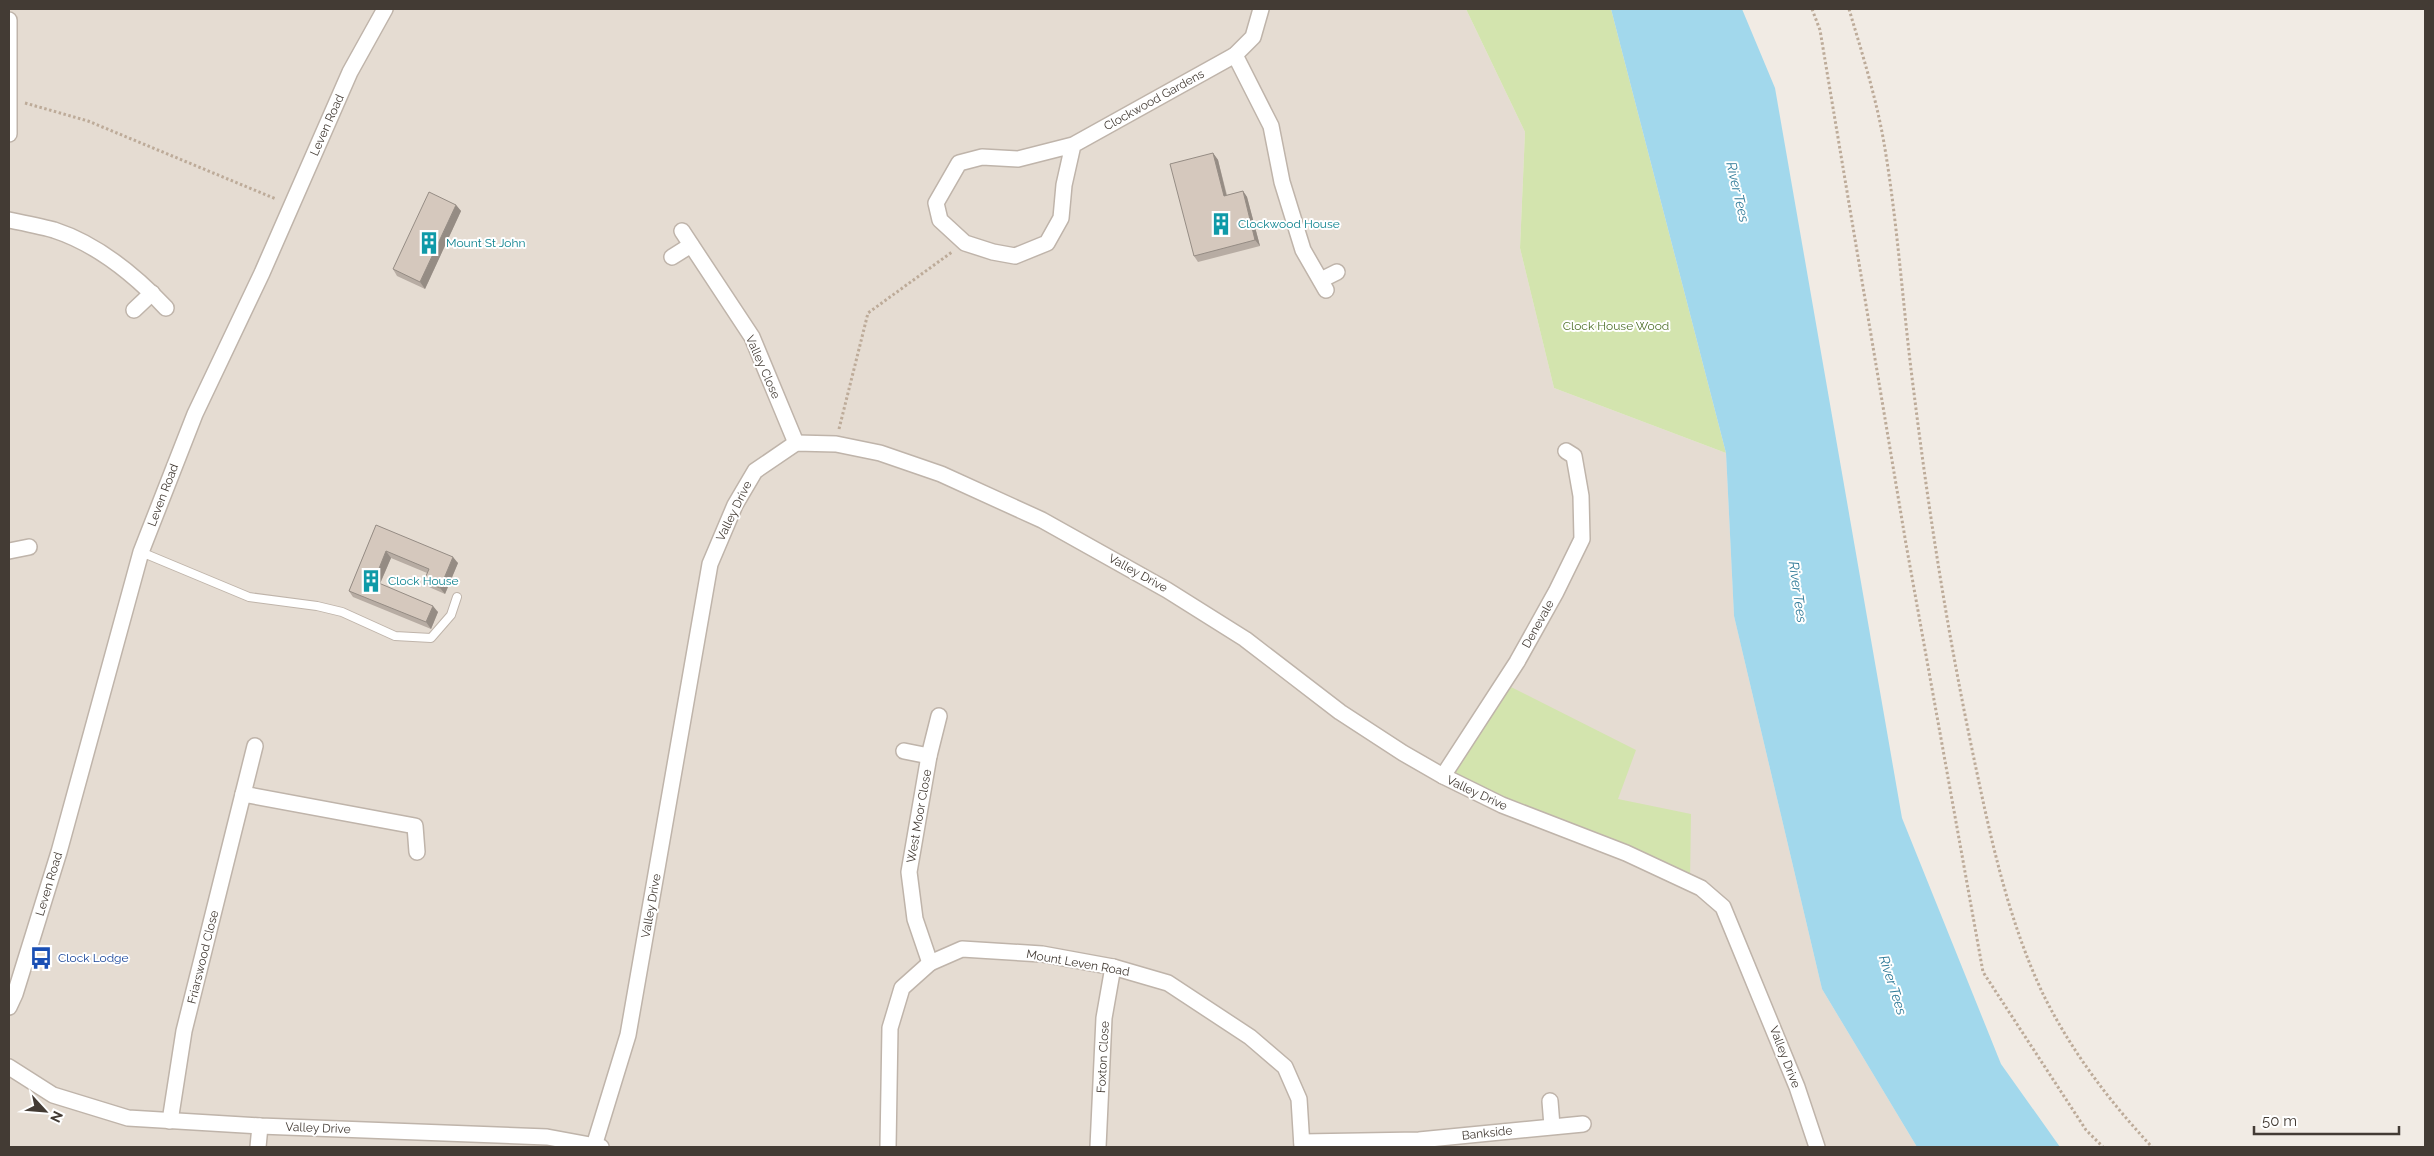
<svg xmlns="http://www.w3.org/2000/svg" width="2434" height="1156" viewBox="0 0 2434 1156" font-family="Raleway,sans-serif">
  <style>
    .residential { fill: #e5dcd2 }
    .green { fill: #d3e4ae }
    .water { fill: #a2d8ec }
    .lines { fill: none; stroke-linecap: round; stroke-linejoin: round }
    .service-casing { stroke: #bfb4aa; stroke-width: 10 }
    .minor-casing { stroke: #bfb4aa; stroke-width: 18 }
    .path { stroke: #bdab99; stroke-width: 3; stroke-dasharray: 2.5 2.5; stroke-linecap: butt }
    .service { stroke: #fff; stroke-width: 8 }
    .minor { stroke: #fff; stroke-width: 15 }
    .wall { fill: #b7aca3 }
    .shaded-wall { fill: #958c84 }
    .building { fill: #d5c8bd; stroke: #958c84 }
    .labels { text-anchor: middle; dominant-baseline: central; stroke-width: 4; stroke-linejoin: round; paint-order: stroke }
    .street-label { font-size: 12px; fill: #433b34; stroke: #fff }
    .culture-label { font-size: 12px; fill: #0d838f; stroke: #fff; text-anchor: start }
    .park-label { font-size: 12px; fill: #4f712b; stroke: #fff }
    .transit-label { font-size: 12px; fill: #164399; stroke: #fff; text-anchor: start }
    .water-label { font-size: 14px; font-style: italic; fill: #307b99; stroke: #fff }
  </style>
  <rect width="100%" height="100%" fill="#f1ebe4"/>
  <path class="residential" d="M9 9H1466L1525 132 1520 248 1554 388 1726 453 1734 616 1822 989 1917 1147H9Z"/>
  <g class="green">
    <path d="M1466 9H1611L1726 453 1554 388 1520 248 1525 132Z"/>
    <path d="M1503 683 1636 750 1618 799 1691 814 1690 883 1443 776Z"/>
  </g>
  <path class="water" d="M1611 9H1742L1775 88 1902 818 2001 1064 2060 1147H1917L1822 989 1734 616 1726 453Z"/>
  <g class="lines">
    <defs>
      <path id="service" d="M141 552 249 597 317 606 342 612 395 636 431 638 451 615 457 597"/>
      <g id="minor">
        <path d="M9 20V134"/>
        <path d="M1235 55 1271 126 1282 182 1303 250 1326 290"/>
        <path d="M1073 145 1064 185 1061 218 1047 243 1015 256 993 252 965 243 940 220 936 203 959 163 982 157 1018 159 1073 145 1235 55 1253 37 1261 9"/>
        <path d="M9 220C24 223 39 226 54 230 97 244 135 275 166 308"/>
        <path d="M682 231 752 337 796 443"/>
        <path d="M672 257 691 245"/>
        <path d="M1321 280 1337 272"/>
        <path d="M134 310 152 293"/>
        <path d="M9 551 29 547"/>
        <path d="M904 751 929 756"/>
        <path d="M1443 776 1517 662 1556 592 1582 539 1581 496 1574 456 1566 451"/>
        <path d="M243 794 255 746"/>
        <path d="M930 963 915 919 909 872 929 756 939 716"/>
        <path d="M9 1007 15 994 59 852 141 552 195 414 262 273 350 72 385 9"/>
        <path d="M9 1067 53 1095 128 1118 260 1126 547 1137 601 1147"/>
        <path d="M1550 1101 1552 1126"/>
        <path d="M170 1121 184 1031 243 794 415 826 417 852"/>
        <path d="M1302 1142 1419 1140 1583 1124"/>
        <path d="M594 1146 628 1035 710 564 735 505 755 471 796 443 836 444 880 453 941 474 1042 520 1167 590 1245 639 1340 712 1403 753 1443 776 1502 805 1626 853 1701 888 1723 907 1797 1087 1817 1147"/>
        <path d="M258 1147 260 1126"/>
        <path d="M888 1147 890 1028 902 988 930 963 962 949 1042 954 1113 967 1168 983 1250 1037 1285 1067 1299 1099 1302 1147"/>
        <path d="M1098 1147 1104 1018 1113 967"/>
      </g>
    </defs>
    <use href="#service" class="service-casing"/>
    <use href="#minor" class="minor-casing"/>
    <g class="path">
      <path d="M1812 9 1820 30 1906 544 1983 972 2086 1130 2103 1147"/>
      <path d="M1849 9C1862 53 1876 97 1884 143 1898 225 1903 310 1914 393 1929 514 1948 635 1973 754 1990 835 2008 921 2044 996 2072 1052 2110 1102 2152 1147"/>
      <path d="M25 103 88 121 276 199"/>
      <path d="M839 429 868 313 952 252"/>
    </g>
    <use href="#service" class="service"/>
    <use href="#minor" class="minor"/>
  </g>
  <g class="wall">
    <path d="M1213 153 1218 160 1227 195 1243 191 1247 197 1260 246 1198 262 1194 256Z"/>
    <path d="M456 205 461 211 425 289 397 276 393 269Z"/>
    <path d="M376 525 458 563 445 594 429 587 424 581 427 573 391 558 380 584 438 612 431 629 353 597 349 591Z"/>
  </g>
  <g class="shaded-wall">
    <path d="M1213 153 1218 160 1228 202 1224 196Z"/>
    <path d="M1243 191 1247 197 1260 246 1255 240Z"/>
    <path d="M456 205 461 211 425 289 420 282Z"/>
    <path d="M386 551 391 558 378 588 374 581Z"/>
    <path d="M453 557 458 563 445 594 440 588Z"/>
    <path d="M433 606 438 612 431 629 426 622Z"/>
  </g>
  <g class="building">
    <path d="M1213 153 1224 196 1243 191 1255 240 1194 256 1170 164Z"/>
    <path d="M429 192 456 205 420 282 393 269Z"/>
    <path d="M376 525 453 557 440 588 424 581 429 569 386 551 374 581 433 606 426 622 349 591Z"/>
  </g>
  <defs>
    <symbol id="building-bare" viewBox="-9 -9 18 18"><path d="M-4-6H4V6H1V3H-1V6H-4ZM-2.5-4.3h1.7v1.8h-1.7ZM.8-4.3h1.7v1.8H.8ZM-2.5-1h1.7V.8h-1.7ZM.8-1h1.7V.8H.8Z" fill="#0f9aa8" stroke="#fff" stroke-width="2.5" paint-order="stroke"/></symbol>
    <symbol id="bus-bare" viewBox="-9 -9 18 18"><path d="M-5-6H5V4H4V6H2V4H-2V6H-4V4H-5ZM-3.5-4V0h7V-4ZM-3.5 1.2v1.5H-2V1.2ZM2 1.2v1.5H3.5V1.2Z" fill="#1a4fb4" stroke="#fff" stroke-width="2.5" paint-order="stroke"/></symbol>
  </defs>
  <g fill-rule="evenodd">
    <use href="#building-bare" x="1205" y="208" width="32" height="32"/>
    <use href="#building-bare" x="413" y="227" width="32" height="32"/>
    <use href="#building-bare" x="355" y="565" width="32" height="32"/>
    <use href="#bus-bare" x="25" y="942" width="32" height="32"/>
  </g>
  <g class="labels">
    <g class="street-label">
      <text transform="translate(1154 100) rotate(-29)">Clockwood Gardens</text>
      <text transform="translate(327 125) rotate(-66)">Leven Road</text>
      <text transform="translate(763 367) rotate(66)">Valley Close</text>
      <text transform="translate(163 495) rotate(-69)">Leven Road</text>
      <text transform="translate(734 511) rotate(-64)">Valley Drive</text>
      <text transform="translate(1138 573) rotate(29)">Valley Drive</text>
      <text transform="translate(1538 624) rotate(-61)">Denevale</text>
      <text transform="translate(1477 793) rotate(25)">Valley Drive</text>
      <text transform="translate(919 816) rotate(-80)">West Moor Close</text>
      <text transform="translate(49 884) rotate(-73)">Leven Road</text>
      <text transform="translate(651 906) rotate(-80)">Valley Drive</text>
      <text transform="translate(203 957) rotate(-76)">Friarswood Close</text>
      <text transform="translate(1078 963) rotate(10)">Mount Leven Road</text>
      <text transform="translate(1103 1057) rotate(-87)">Foxton Close</text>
      <text transform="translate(1785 1057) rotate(69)">Valley Drive</text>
      <text transform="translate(318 1128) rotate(2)">Valley Drive</text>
      <text transform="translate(1487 1133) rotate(-6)">Bankside</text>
    </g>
    <g class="culture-label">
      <text x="1238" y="224">Clockwood House</text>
      <text x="446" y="243">Mount St John</text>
      <text x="388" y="581">Clock House</text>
    </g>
    <g class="park-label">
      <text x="1616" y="326">Clock House Wood</text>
    </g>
    <g class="transit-label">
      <text x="58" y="958">Clock Lodge</text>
    </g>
    <g class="water-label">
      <text transform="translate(1738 192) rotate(77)">River Tees</text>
      <text transform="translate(1798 592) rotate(82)">River Tees</text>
      <text transform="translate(1893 985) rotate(72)">River Tees</text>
    </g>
  </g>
  <rect width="2434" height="1156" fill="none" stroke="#433b34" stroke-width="20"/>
  <g transform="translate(45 1111) rotate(116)" stroke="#ffffff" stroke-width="4" paint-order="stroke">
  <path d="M0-4L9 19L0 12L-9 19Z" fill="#433b34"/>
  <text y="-8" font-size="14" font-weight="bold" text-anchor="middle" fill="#433b34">N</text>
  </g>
  <path d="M2254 1126v8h145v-8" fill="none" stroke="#433b34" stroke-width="2.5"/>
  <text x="2262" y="1126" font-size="15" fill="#433b34" stroke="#ffffff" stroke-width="4" paint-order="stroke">50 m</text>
</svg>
